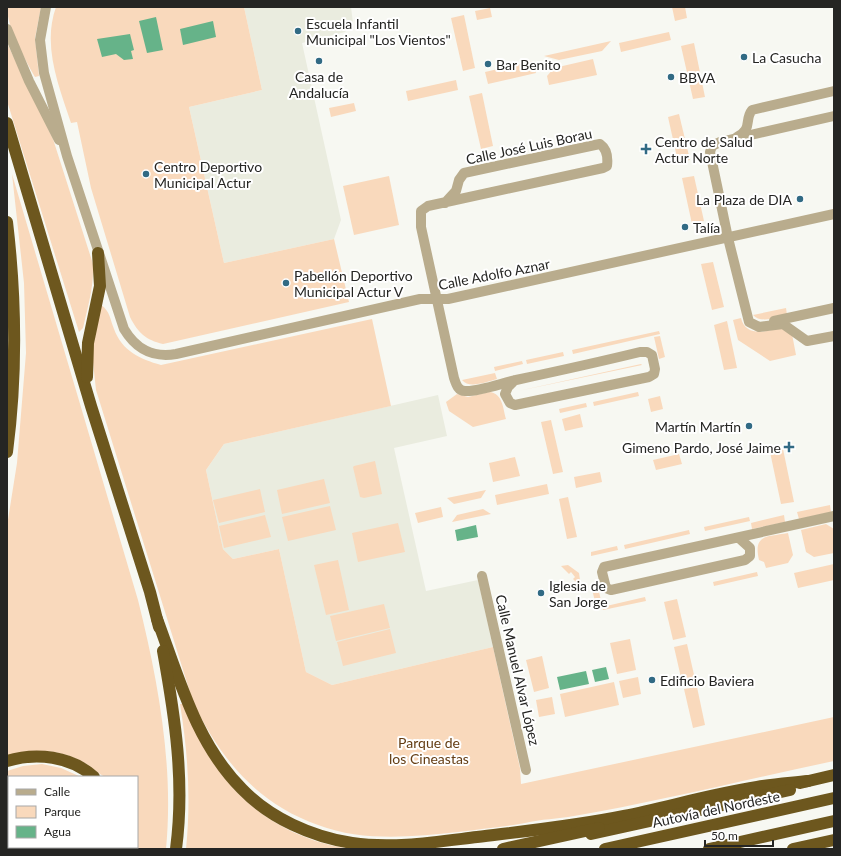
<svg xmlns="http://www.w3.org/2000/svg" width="841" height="856" viewBox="0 0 841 856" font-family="Lato,sans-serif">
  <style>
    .built { fill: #eaecdf }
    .green { fill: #f9d9bc }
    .water { fill: #66b389 }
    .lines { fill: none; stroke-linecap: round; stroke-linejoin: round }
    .street { stroke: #b9ac8d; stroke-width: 10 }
    .highway { stroke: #6d571e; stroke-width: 12 }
    .poi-dot { fill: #316a84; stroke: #fff; stroke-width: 1.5 }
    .labels { text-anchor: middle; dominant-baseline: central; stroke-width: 4; stroke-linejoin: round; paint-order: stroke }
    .poi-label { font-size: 14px; fill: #252523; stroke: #fff; text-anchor: start }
    .street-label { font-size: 14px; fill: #252523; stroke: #fff }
    .park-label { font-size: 14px; fill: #643d13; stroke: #fff }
  </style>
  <rect width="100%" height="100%" fill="#f7f8f2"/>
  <g class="built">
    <path d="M244 7H351L353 23 345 32 302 43 341 220 334 239 224 263 189 107 262 90Z"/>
    <path d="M438 395 447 436 394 448 426 591 478 580 493 647 332 685 306 672 279 549 233 559 223 549 206 470 224 444Z"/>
  </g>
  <g class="green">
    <path d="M7 7H41L35 38 39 76 35 77C25 59 7 28 7 7Z"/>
    <path d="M56 7H244L262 90 189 107 224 263 334 239 349 302 163 344C146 340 138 333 130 317L91 188 77 122 71 123C59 86 42 46 56 7Z"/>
    <path d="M672 7H685L687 18 675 21Z"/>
    <path d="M490 8 492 17 477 20 475 11Z"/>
    <path d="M464 15 475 68 463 71 451 18Z"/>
    <path d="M669 32 671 40 621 52 619 43Z"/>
    <path d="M611 41 602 51 559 60 544 56Z"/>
    <path d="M7 43 53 139 93 264C94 287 88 306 83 328L79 332 7 101Z"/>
    <path d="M694 43 705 97 693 99 681 46Z"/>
    <path d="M593 59 597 75 549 85 547 76 554 68Z"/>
    <path d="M533 61 536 73 488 84 485 72Z"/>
    <path d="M456 80 458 90 408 101 406 91Z"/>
    <path d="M482 93 493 146 481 149 469 96Z"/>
    <path d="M354 103 356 111 331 117 329 108Z"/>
    <path d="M679 114 690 160 678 162 668 117Z"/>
    <path d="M12 174 138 600C158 680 174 766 166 849H133V847H137V777C128 777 115 779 106 777 99 775 92 767 85 763 60 749 34 748 7 756V526L17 463 26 353 24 283Z"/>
    <path d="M389 176 399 225 354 235 343 186Z"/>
    <path d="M694 176 704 221 692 224 682 178Z"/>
    <path d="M713 262 724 307 712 310 701 264Z"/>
    <path d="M101 305C110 311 110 319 114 329 122 351 140 359 161 365L372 319 391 406 224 444 206 470 223 549 233 559 279 549 306 672 332 685 493 647 520 768 521 784 834 717V761C748 779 661 801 574 816 558 819 541 819 525 823 503 827 480 829 458 832 412 837 363 842 318 825 257 803 221 760 193 702L96 390 92 353Z"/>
    <path d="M786 308 787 315C777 317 761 324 753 315Z"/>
    <path d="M741 318C746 338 767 331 781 328L792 334 796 355 770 361 738 340 733 320Z"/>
    <path d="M727 321 737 368 724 370 714 325Z"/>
    <path d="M659 331 660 334 573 354 572 350Z"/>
    <path d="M660 336 665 357 659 359 654 337Z"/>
    <path d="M563 352 564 356 527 364 526 360Z"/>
    <path d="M522 361 523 364 495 371 494 367Z"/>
    <path d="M641 364 642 365 518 391Z"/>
    <path d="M495 373 497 379C486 382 469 389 462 380Z"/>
    <path d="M489 392C503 393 503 409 506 419L473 427 449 411 446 402 457 394 468 397Z"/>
    <path d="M638 392 639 396 594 406 593 402Z"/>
    <path d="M660 396 663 409 651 412 648 399Z"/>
    <path d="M586 403 587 407 560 413 559 409Z"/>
    <path d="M580 414 583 427 565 431 562 419Z"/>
    <path d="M551 420 563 472 553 474 541 422Z"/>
    <path d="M783 449 794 502 781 504 770 452Z"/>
    <path d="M679 454 682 464 656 470 653 460Z"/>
    <path d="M515 457 520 476 493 482 489 463Z"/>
    <path d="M375 461 382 494 364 498 360 497 353 467 354 466Z"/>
    <path d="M600 472 602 482 576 488 574 477Z"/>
    <path d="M324 479 330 503 282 514 277 490Z"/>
    <path d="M547 484 549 494 497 505 495 495Z"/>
    <path d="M260 489 265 512 219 523 213 500Z"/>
    <path d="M486 490 481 498 454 504 447 498Z"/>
    <path d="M568 497 577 537 567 539 559 499Z"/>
    <path d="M830 505 831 512 799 519 797 512Z"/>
    <path d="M330 506 336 530 288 541 282 517Z"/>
    <path d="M441 507 443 517 418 523 415 513Z"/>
    <path d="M483 509 491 514 452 522 457 515Z"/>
    <path d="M265 515 271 537 224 548 219 526Z"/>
    <path d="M784 515 785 522 752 529 751 523Z"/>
    <path d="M749 517 750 521 705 531 704 527Z"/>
    <path d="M398 523 405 552 358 562 352 533Z"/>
    <path d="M826 524 834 529V553L814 557 806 552 801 530Z"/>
    <path d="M689 530 690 534 625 549 624 545Z"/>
    <path d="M788 533 793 555 788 563 766 568 764 562 759 560C753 534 767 537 788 533Z"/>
    <path d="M617 546 618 550 591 556V552Z"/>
    <path d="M338 560 349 610 326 615 314 565Z"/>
    <path d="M834 564V580L798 588 794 573Z"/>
    <path d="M568 565 579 573 581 587 573 579 575 577 571 572 569 574 561 566Z"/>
    <path d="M757 572 758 576 714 586 713 582Z"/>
    <path d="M597 583 602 605 596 606 591 585Z"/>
    <path d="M645 597 646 601 603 610 602 607Z"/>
    <path d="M677 599 686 637 673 640 664 602Z"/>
    <path d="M384 604 390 628 336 641 330 616Z"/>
    <path d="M390 629 396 653 343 666 337 642Z"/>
    <path d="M630 639 636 670 617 674 610 643Z"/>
    <path d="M687 644 695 679 682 682 674 647Z"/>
    <path d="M542 656 549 688 534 692 526 660Z"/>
    <path d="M638 677 641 694 623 698 619 681Z"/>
    <path d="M614 682 619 705 565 717 560 694Z"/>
    <path d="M697 687 705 725 693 728 684 689Z"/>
    <path d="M552 697 555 714 539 717 536 700Z"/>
    <path d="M180 704H184C193 723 202 742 213 761 242 810 296 842 352 849H186C191 800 188 753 180 704Z"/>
    <path d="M42 764 61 768 81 777H9V847H119V849H7V771L23 766Z"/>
  </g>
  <g class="water">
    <path d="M156 17 163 50 147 53 139 21Z"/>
    <path d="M213 21 216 37 183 45 180 29Z"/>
    <path d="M130 34 134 50 131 51 133 59 124 60 116 54 102 57 97 39Z"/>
    <path d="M476 525 478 537 457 541 455 530Z"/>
    <path d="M606 667 609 679 595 682 592 670Z"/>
    <path d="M586 671 589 684 560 690 557 677Z"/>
  </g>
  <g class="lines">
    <g class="street">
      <path d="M46 7 40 40 44 73 67 156 124 329C136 349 152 358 176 354L420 299H448L834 214"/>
      <path d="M7 29 29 81 59 140"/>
      <path d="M834 116 720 142 712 146 710 152 728 238 749 322 759 327 783 324 807 341 834 336"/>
      <path d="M737 137C753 129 744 120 752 110L834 91"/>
      <path d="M445 203 456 191 459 180 464 173 595 145 600 144C607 149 608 158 607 166L603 168 428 206 421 211V227L454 378C456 384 458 391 465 391 479 392 502 383 516 380 558 371 599 362 640 352H647L652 355 655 369 654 374 649 377 515 405 510 403 505 394 508 387 515 380"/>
      <path d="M774 321 834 308"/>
      <path d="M739 538 750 548V556L745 560 611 590 606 588 602 572 604 567 834 516"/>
      <path d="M482 576 526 770"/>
    </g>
    <g class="highway">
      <path d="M7 123 91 406 150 592 159 627"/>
      <path d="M7 222C16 298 17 376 7 452"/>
      <path d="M87 377 88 343 100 286 98 253"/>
      <path d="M157 619C179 678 196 743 242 789 270 818 312 837 352 843 393 849 436 842 477 837 526 831 575 826 624 816 668 807 712 794 757 787 774 784 791 783 808 781"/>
      <path d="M163 651C175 717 185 782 176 849"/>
      <path d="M7 761C36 752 71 756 94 777"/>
      <path d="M800 783 834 775"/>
      <path d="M591 834 790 790"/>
      <path d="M128 847V849"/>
      <path d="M503 849 599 828"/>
      <path d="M605 849 834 798"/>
      <path d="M709 849 834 821"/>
      <path d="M793 849 834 840"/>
    </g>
  </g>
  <g class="poi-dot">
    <circle cx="298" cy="31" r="4"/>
    <circle cx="744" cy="57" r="4"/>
    <circle cx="319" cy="61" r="4"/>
    <circle cx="488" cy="64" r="4"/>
    <circle cx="671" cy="77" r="4"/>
    <path d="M644 143h4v4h4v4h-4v4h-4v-4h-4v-4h4z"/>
    <circle cx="146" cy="174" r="4"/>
    <circle cx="800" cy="199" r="4"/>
    <circle cx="685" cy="227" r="4"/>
    <circle cx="286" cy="283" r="4"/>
    <circle cx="749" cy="426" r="4"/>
    <path d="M787 441h4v4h4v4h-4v4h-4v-4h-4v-4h4z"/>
    <circle cx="541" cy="593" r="4"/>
    <circle cx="652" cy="680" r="4"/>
  </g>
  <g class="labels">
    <g class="poi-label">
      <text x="306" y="23">Escuela Infantil<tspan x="306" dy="16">Municipal "Los Vientos"</tspan></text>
      <text x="752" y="57">La Casucha</text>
      <text x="496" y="64">Bar Benito</text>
      <text x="319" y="76" text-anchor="middle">Casa de<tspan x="319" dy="16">Andalucía</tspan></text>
      <text x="679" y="77">BBVA</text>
      <text x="655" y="141">Centro de Salud<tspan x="655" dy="16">Actur Norte</tspan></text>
      <text x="154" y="166">Centro Deportivo<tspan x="154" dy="16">Municipal Actur</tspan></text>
      <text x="792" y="199" text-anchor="end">La Plaza de DIA</text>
      <text x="693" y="227">Talía</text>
      <text x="294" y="275">Pabellón Deportivo<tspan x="294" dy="16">Municipal Actur V</tspan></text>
      <text x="741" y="426" text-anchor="end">Martín Martín</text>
      <text x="781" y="447" text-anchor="end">Gimeno Pardo, José Jaime</text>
      <text x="549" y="585">Iglesia de<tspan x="549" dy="16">San Jorge</tspan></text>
      <text x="660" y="680">Edificio Baviera</text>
    </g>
    <g class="street-label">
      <text transform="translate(529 146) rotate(-12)">Calle José Luis Borau</text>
      <text transform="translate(494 274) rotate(-11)">Calle Adolfo Aznar</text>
      <text transform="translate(518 670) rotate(77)">Calle Manuel Alvar López</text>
      <text transform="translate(716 809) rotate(-12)">Autovía del Nordeste</text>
    </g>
    <g class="park-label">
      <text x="429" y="742">Parque de<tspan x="429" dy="16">los Cineastas</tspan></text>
    </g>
  </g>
  <rect width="841" height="856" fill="none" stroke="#252523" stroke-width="16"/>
  <rect x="8" y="776" width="130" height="72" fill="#ffffff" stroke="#a8a8a7"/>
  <rect x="16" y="789" width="20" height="6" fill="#b9ac8d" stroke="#a8a8a7"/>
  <text x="44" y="796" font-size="12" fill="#252523">Calle</text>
  <rect x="16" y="806" width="20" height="12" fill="#f9d9bc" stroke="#a8a8a7"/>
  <text x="44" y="816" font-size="12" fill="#252523">Parque</text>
  <rect x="16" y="826" width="20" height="12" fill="#66b389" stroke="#a8a8a7"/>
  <text x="44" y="836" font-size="12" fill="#252523">Agua</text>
  <path d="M705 840v6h68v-6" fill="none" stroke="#252523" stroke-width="2"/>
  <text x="711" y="840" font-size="12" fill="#252523" stroke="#ffffff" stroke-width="3" paint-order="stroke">50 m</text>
</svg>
